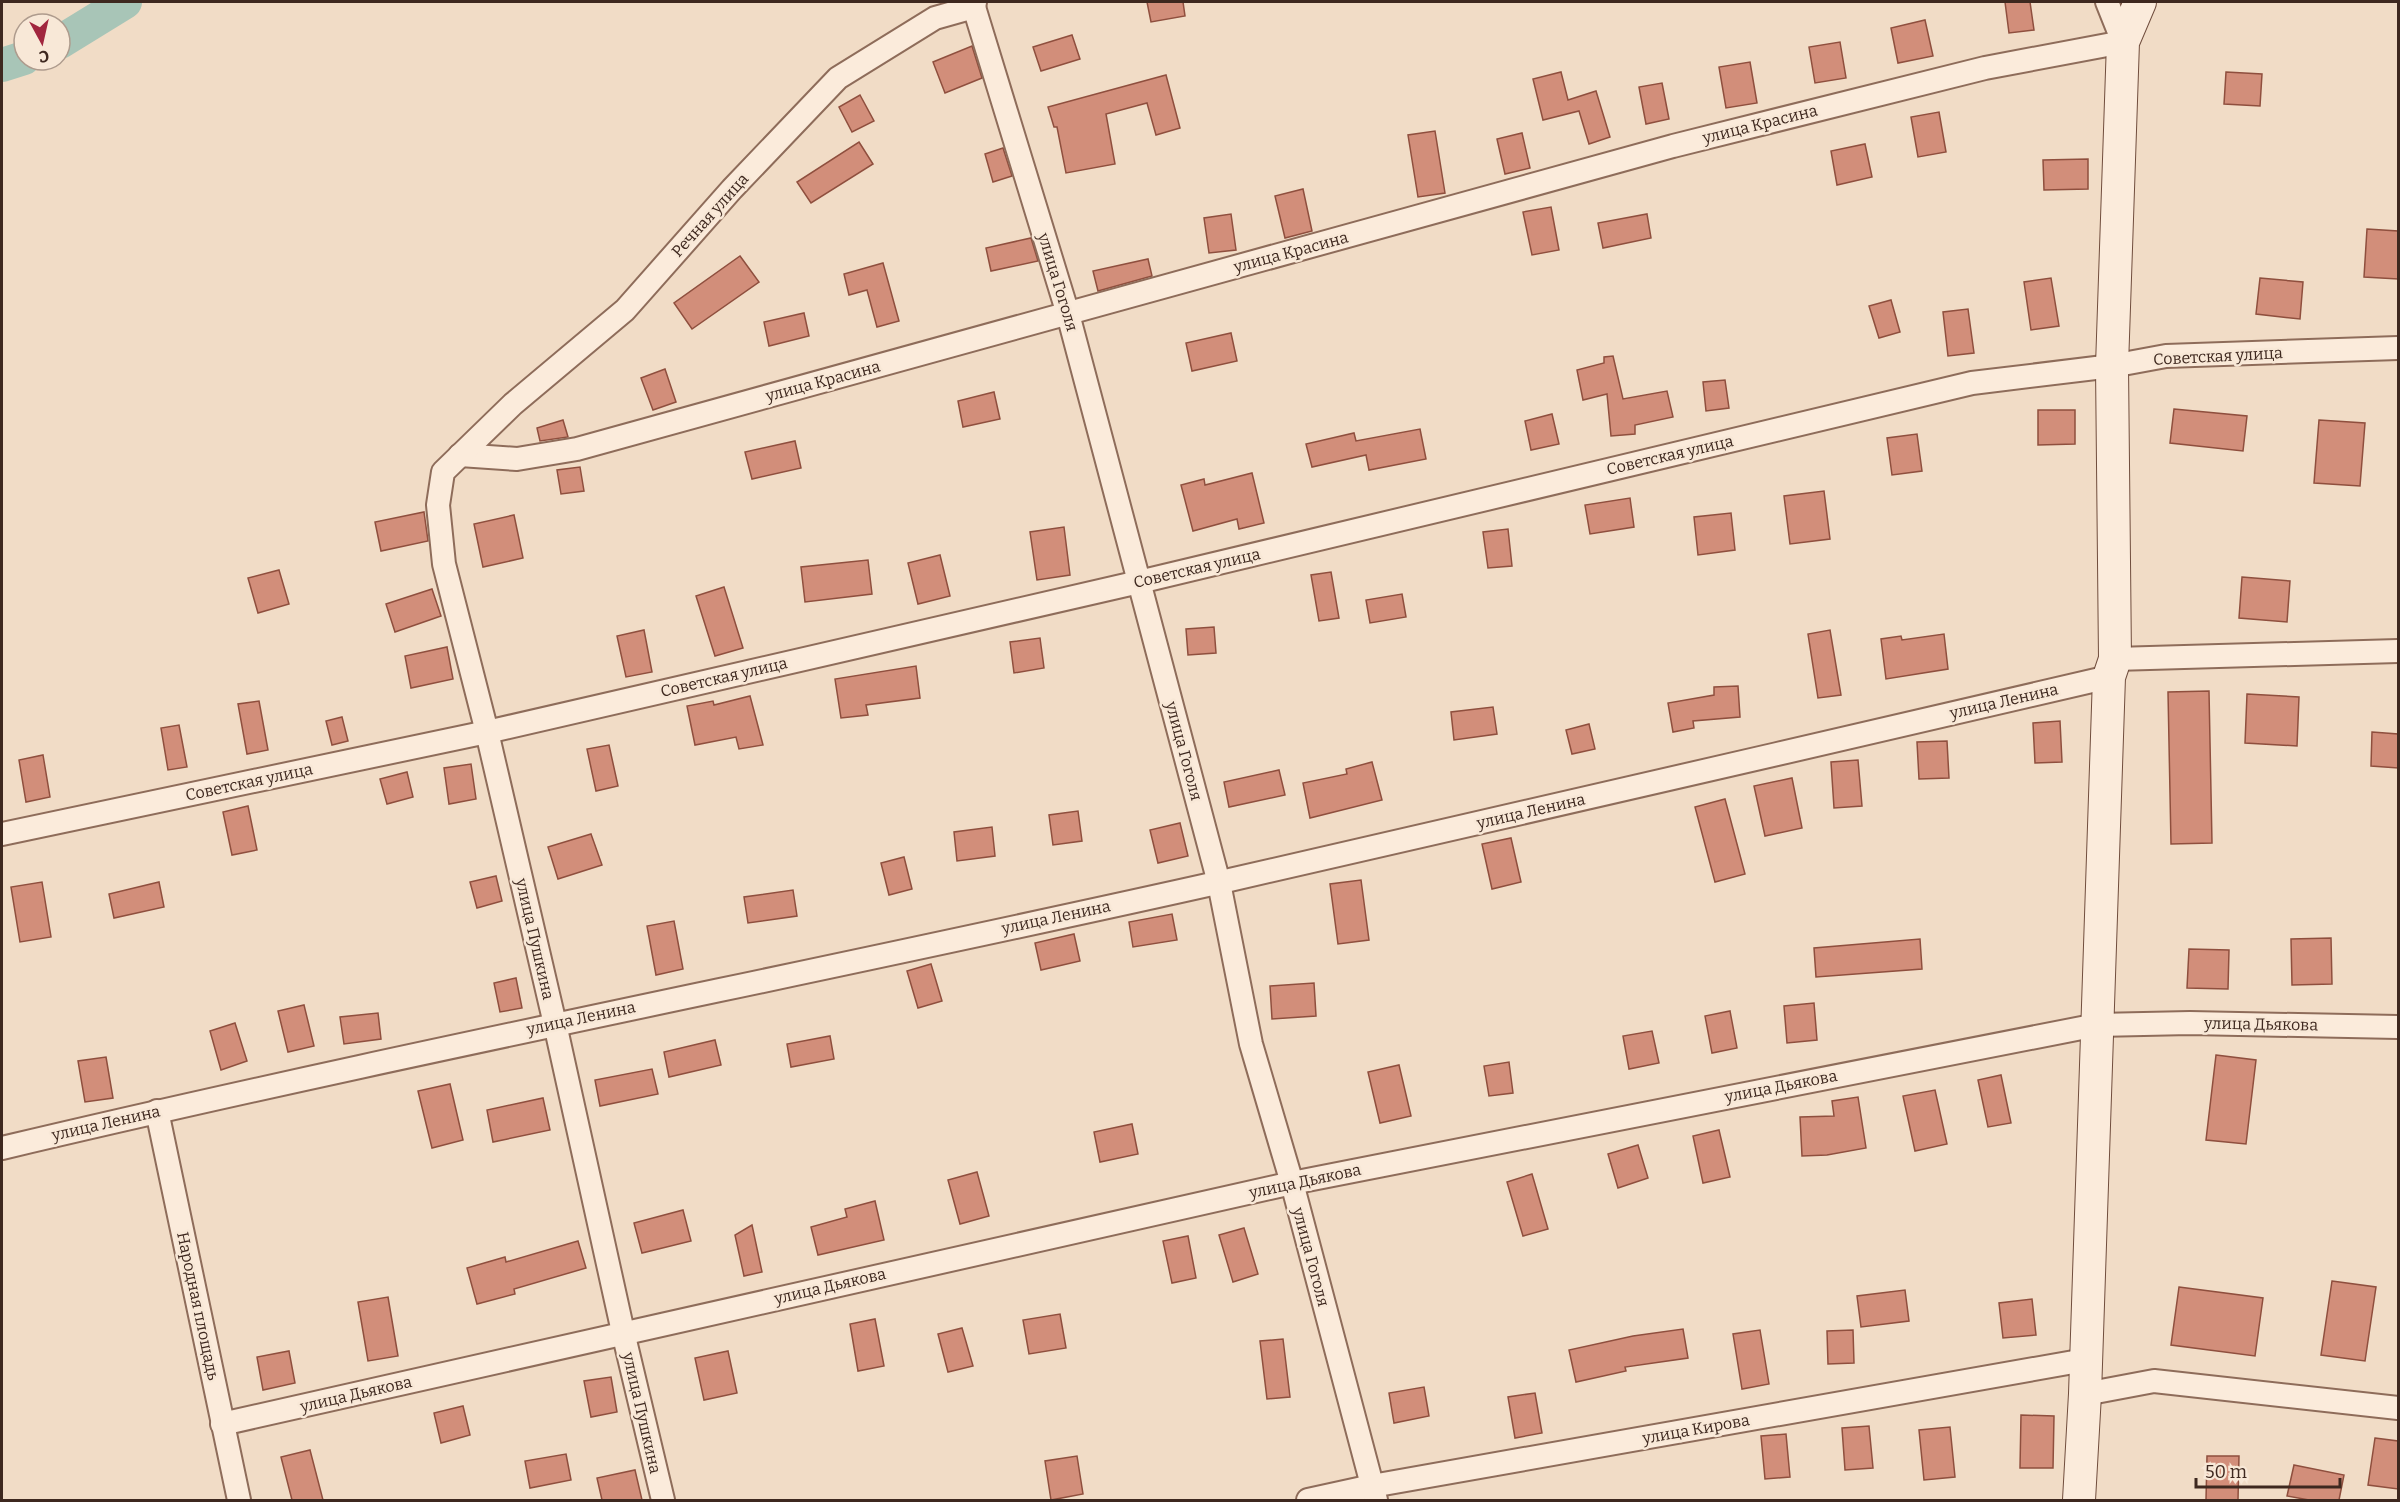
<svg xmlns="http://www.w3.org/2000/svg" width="2400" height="1502" viewBox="0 0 2400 1502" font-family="Bitter,serif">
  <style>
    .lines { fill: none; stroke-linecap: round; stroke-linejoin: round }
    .river { stroke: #a8c5b7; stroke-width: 34 }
    .building { fill: #d28e7a; stroke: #8f4f3e; stroke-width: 1.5 }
    .street-casing { stroke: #8e6c5a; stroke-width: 26 }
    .secondary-casing { stroke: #704d3d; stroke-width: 34 }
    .street { stroke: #fbebdb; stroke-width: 22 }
    .secondary { stroke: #fbebdb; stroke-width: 32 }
    .labels { text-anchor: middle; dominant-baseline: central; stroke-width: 5; stroke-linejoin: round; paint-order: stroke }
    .street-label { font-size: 16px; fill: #3e281f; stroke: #f8e8d7 }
  </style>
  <rect width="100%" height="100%" fill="#f1dcc6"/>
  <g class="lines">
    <g class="river">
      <path d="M60 42 125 2"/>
      <path d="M2 65 24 58"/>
    </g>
  </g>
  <g class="building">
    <path d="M1147 2H1183L1185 16 1151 22Z"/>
    <path d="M2005 2H2030L2034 30 2009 33Z"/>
    <path d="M1925 20 1933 56 1898 63 1891 28Z"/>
    <path d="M1072 35 1080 59 1041 71 1033 47Z"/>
    <path d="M1840 42 1846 78 1815 83 1809 47Z"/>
    <path d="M972 46 982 78 945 93 933 62Z"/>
    <path d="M1750 62 1757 103 1726 108 1719 67Z"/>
    <path d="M1561 72 1568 100 1596 91 1610 137 1589 144 1579 111 1543 120 1533 79Z"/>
    <path d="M2226 72 2262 74 2260 106 2224 104Z"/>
    <path d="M1166 75 1180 128 1156 135 1147 103 1106 114 1115 164 1066 173 1057 127H1054L1048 107Z"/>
    <path d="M1662 83 1669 119 1646 124 1639 87Z"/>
    <path d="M860 95 874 121 852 132 839 107Z"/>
    <path d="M1939 112 1946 152 1918 157 1911 117Z"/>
    <path d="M1435 131 1445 193 1418 197 1408 135Z"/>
    <path d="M1522 133 1530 168 1505 174 1497 139Z"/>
    <path d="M859 142 873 164 811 203 797 182Z"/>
    <path d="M1865 144 1872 177 1837 185 1831 151Z"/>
    <path d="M1003 148 1012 176 993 182 985 154Z"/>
    <path d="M2088 159V189L2044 190 2043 160Z"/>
    <path d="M1303 189 1312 231 1285 238 1275 196Z"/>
    <path d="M1551 207 1559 250 1532 255 1523 212Z"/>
    <path d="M1231 214 1236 250 1209 253 1204 218Z"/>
    <path d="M1647 214 1651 238 1603 248 1598 223Z"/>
    <path d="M2367 229 2398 231V279L2364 277Z"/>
    <path d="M1031 238 1038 261 991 271 986 248Z"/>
    <path d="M740 256 759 282 692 329 674 303Z"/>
    <path d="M1148 259 1152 276 1098 291 1093 271Z"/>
    <path d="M883 263 899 321 877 327 867 290 849 295 844 274Z"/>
    <path d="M2051 278 2059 326 2031 330 2024 282Z"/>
    <path d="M2260 278 2303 282 2300 319 2256 314Z"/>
    <path d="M1891 300 1900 332 1879 338 1869 306Z"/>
    <path d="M1968 309 1974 353 1948 356 1943 312Z"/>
    <path d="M804 313 809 336 769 346 764 322Z"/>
    <path d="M1231 333 1237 361 1192 371 1186 343Z"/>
    <path d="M1613 356 1623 399 1667 391 1673 417 1635 425V434L1611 436 1607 394 1583 400 1577 370 1604 363V357Z"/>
    <path d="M665 369 676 402 653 410 641 378Z"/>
    <path d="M1725 380 1729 408 1706 411 1703 382Z"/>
    <path d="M994 392 1000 419 963 427 958 401Z"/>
    <path d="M2174 409 2247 416 2243 451 2170 443Z"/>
    <path d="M2038 410H2075V444L2038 445Z"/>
    <path d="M1552 414 1559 444 1531 450 1525 421Z"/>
    <path d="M563 420 568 437 540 441 537 428Z"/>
    <path d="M2319 420 2365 423 2360 486 2314 483Z"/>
    <path d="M1420 429 1426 459 1369 470 1366 455 1312 467 1306 444 1354 433 1356 441Z"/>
    <path d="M1917 434 1922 471 1892 475 1887 438Z"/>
    <path d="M795 441 801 468 752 479 745 452Z"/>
    <path d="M580 467 584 491 561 494 557 470Z"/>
    <path d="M1252 473 1264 523 1239 529 1237 519 1193 531 1181 485 1204 479 1205 485Z"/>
    <path d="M1824 491 1830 539 1790 544 1784 496Z"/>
    <path d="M1630 498 1634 527 1590 534 1585 505Z"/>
    <path d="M424 512 428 541 381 551 375 522Z"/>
    <path d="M1731 513 1735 550 1698 555 1694 517Z"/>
    <path d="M514 515 523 558 483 567 474 524Z"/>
    <path d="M1064 527 1070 575 1037 580 1030 532Z"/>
    <path d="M1508 529 1512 566 1488 568 1483 532Z"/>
    <path d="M940 555 950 596 918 604 908 563Z"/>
    <path d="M868 560 872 594 805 602 801 567Z"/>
    <path d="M279 570 289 604 258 613 248 578Z"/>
    <path d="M1331 572 1339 618 1319 621 1311 575Z"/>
    <path d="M2242 577 2290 581 2287 622 2239 618Z"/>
    <path d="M724 587 743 648 715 656 696 596Z"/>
    <path d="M432 589 441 616 395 632 386 604Z"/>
    <path d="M1402 594 1406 617 1370 623 1366 600Z"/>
    <path d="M1214 627 1216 653 1188 655 1186 629Z"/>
    <path d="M644 630 652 672 626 677 617 636Z"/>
    <path d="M1830 630 1841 695 1818 698 1808 634Z"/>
    <path d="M1944 634 1948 669 1886 679 1881 639 1901 636 1902 640Z"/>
    <path d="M1040 638 1044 668 1014 673 1010 642Z"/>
    <path d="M447 647 453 679 411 688 405 656Z"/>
    <path d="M916 666 920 698 866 705 868 715 841 718 835 679Z"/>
    <path d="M1738 686 1740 717 1693 721 1694 728 1673 732 1668 703 1714 695V687Z"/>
    <path d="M2209 691 2212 843 2171 844 2168 692Z"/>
    <path d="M2247 694 2299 697 2297 746 2245 743Z"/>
    <path d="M750 696 763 745 739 749 736 737 695 745 687 706 713 701 714 705Z"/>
    <path d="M259 701 268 750 247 754 238 704Z"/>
    <path d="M1493 707 1497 734 1454 740 1451 712Z"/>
    <path d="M342 717 348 741 332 745 326 721Z"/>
    <path d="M2060 721 2062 762 2035 763 2033 723Z"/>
    <path d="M1589 724 1595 749 1572 754 1566 730Z"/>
    <path d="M179 725 187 767 168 770 161 728Z"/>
    <path d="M2372 732 2398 734V768L2371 766Z"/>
    <path d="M1947 741 1949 778 1919 779 1917 742Z"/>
    <path d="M609 745 618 786 596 791 587 749Z"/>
    <path d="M43 755 50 797 26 802 19 760Z"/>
    <path d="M1858 760 1862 806 1834 808 1831 762Z"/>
    <path d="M1372 762 1382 800 1310 818 1303 783 1347 774 1346 769Z"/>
    <path d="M471 764 476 799 449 804 444 768Z"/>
    <path d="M1279 770 1285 795 1229 807 1224 782Z"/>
    <path d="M407 772 413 797 387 804 380 779Z"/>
    <path d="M1792 778 1802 828 1765 836 1754 786Z"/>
    <path d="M1725 799 1745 874 1715 882 1695 807Z"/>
    <path d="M248 806 257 850 232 855 223 812Z"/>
    <path d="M1078 811 1082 841 1053 845 1049 815Z"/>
    <path d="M1180 823 1188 856 1158 863 1150 830Z"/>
    <path d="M992 827 995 856 957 861 954 832Z"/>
    <path d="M591 834 602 865 558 879 548 847Z"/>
    <path d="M1511 838 1521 882 1492 889 1482 844Z"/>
    <path d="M904 857 912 889 889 895 881 863Z"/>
    <path d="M496 876 502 901 477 908 470 882Z"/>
    <path d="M1361 880 1369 940 1338 944 1330 884Z"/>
    <path d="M42 882 51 937 20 942 11 887Z"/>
    <path d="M159 882 164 907 114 918 109 894Z"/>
    <path d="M793 890 797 916 748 923 744 897Z"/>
    <path d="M1172 914 1177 940 1133 947 1129 922Z"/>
    <path d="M674 921 683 969 656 975 647 926Z"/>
    <path d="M1074 934 1080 961 1041 970 1035 943Z"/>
    <path d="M2331 938 2332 984 2292 985 2291 939Z"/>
    <path d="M1920 939 1922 969 1816 977 1814 948Z"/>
    <path d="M2189 949 2229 950 2228 989 2187 988Z"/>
    <path d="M931 964 942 1001 918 1008 907 971Z"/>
    <path d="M516 978 522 1008 500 1012 494 983Z"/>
    <path d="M1314 983 1316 1016 1272 1019 1270 986Z"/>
    <path d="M1814 1003 1817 1040 1787 1043 1784 1006Z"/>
    <path d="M304 1005 314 1046 288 1052 278 1011Z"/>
    <path d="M1730 1011 1737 1048 1712 1053 1705 1016Z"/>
    <path d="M378 1013 381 1039 344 1044 340 1017Z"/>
    <path d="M235 1023 247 1061 221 1070 210 1031Z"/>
    <path d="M1652 1031 1659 1063 1629 1069 1623 1036Z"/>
    <path d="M830 1036 834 1059 791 1067 787 1044Z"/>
    <path d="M715 1040 721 1065 669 1077 664 1052Z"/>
    <path d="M2216 1055 2256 1060 2246 1144 2206 1140Z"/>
    <path d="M106 1057 113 1098 85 1102 78 1061Z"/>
    <path d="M1509 1062 1513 1093 1489 1096 1484 1066Z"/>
    <path d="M1399 1065 1411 1116 1380 1123 1368 1072Z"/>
    <path d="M652 1069 658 1094 600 1106 595 1080Z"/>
    <path d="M2001 1075 2011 1123 1988 1127 1978 1080Z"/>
    <path d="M450 1084 463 1140 432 1148 418 1091Z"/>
    <path d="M1935 1090 1947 1144 1915 1151 1903 1096Z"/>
    <path d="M1858 1097 1866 1148 1827 1155 1802 1156 1800 1117 1834 1116 1832 1101Z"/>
    <path d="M543 1098 550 1130 493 1142 487 1110Z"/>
    <path d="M1132 1124 1138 1154 1100 1162 1094 1132Z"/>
    <path d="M1719 1130 1730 1177 1703 1183 1693 1136Z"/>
    <path d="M1638 1145 1648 1178 1618 1188 1608 1154Z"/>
    <path d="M977 1172 989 1216 960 1224 948 1180Z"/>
    <path d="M1532 1174 1548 1229 1523 1236 1507 1182Z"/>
    <path d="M875 1201 884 1240 818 1255 811 1227 847 1217 845 1209Z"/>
    <path d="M683 1210 691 1241 642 1253 634 1223Z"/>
    <path d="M752 1225 762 1272 744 1276 735 1235Z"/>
    <path d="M1244 1228 1258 1274 1233 1282 1219 1235Z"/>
    <path d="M1188 1236 1196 1278 1172 1283 1163 1241Z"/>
    <path d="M578 1241 586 1268 514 1289 515 1294 477 1304 467 1268 505 1257 506 1262Z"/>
    <path d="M2332 1281 2376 1287 2365 1361 2321 1355Z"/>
    <path d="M2179 1287 2263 1298 2255 1356 2171 1345Z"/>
    <path d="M1905 1290 1909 1321 1861 1327 1857 1296Z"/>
    <path d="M388 1297 398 1356 368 1361 358 1302Z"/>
    <path d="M2032 1299 2036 1335 2003 1338 1999 1303Z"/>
    <path d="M1060 1314 1066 1348 1029 1354 1023 1320Z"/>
    <path d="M875 1319 884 1366 858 1371 850 1324Z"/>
    <path d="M962 1328 973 1366 948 1372 938 1334Z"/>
    <path d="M1683 1329 1688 1358 1625 1367 1626 1371 1576 1382 1569 1350 1633 1336Z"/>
    <path d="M1760 1330 1769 1384 1742 1389 1733 1334Z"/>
    <path d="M1853 1330 1854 1363 1828 1364 1827 1331Z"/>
    <path d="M1283 1339 1290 1397 1267 1399 1260 1341Z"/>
    <path d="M289 1351 295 1383 263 1390 257 1357Z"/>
    <path d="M728 1351 737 1393 704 1400 695 1358Z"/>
    <path d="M611 1377 617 1412 591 1417 584 1381Z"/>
    <path d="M1424 1387 1429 1416 1394 1423 1389 1393Z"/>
    <path d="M1535 1393 1542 1433 1515 1438 1508 1397Z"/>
    <path d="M463 1406 470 1435 441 1443 434 1413Z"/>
    <path d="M2021 1415 2054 1416 2053 1468H2020Z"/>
    <path d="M1869 1426 1873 1468 1845 1470 1842 1428Z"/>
    <path d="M1950 1427 1955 1477 1924 1480 1919 1430Z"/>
    <path d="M1786 1434 1790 1477 1765 1479 1761 1436Z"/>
    <path d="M2375 1438 2398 1441V1489L2368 1485Z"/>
    <path d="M310 1450 323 1500H292L281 1457Z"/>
    <path d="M566 1454 571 1480 530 1488 525 1461Z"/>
    <path d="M1077 1456 1083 1494 1051 1500 1045 1461Z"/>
    <path d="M2207 1456H2239L2238 1500H2206Z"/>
    <path d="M2294 1465 2344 1475 2339 1500H2309L2287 1496Z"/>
    <path d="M635 1470 642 1500H602L597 1478Z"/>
  </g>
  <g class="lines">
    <defs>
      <g id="street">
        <path d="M974 7 1068 314 1219 883 1251 1044 1292 1183 1376 1500"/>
        <path d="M460 455 517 459 577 449 1673 146 1985 68 2123 42 2107 2"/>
        <path d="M2115 659 2398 651"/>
        <path d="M2 834 487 732 1139 582 1972 383 2112 366 2166 356 2398 348"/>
        <path d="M157 1111 239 1500"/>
        <path d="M2 1148C406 1052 815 973 1221 882 1517 816 1813 745 2109 677"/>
        <path d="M2085 1394 2154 1381 2398 1408"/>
        <path d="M222 1424 1292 1183 2097 1025 2190 1023 2398 1027"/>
        <path d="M663 1500 623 1332 555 1024 487 732 444 564 438 505 443 472 513 404 625 310 732 189 838 78 935 18 974 7 975 2"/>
        <path d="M1308 1500 1372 1486 2085 1360"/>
      </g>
      <path id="secondary" d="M2079 1500 2085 1394 2109 677 2115 659 2112 366 2123 42 2140 2"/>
    </defs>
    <use href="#street" class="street-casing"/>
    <use href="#secondary" class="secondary-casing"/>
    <use href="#street" class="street"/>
    <use href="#secondary" class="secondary"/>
  </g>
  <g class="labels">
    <g class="street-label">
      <text transform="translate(1760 124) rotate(-14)">улица Красина</text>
      <text transform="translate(710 215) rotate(-48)">Речная улица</text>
      <text transform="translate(1291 252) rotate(-15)">улица Красина</text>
      <text transform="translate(1058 282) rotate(73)">улица Гоголя</text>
      <text transform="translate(2218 356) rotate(-3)">Советская улица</text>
      <text transform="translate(823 381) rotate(-15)">улица Красина</text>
      <text transform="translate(1670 455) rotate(-13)">Советская улица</text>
      <text transform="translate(1197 568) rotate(-13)">Советская улица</text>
      <text transform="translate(724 677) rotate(-13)">Советская улица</text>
      <text transform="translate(2004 701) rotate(-13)">улица Ленина</text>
      <text transform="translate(1184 751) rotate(75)">улица Гоголя</text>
      <text transform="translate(249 782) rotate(-12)">Советская улица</text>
      <text transform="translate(1531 811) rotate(-13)">улица Ленина</text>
      <text transform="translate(1056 917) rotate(-12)">улица Ленина</text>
      <text transform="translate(535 939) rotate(77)">улица Пушкина</text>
      <text transform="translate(581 1018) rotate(-12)">улица Ленина</text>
      <text transform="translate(2261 1024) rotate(1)">улица Дьякова</text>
      <text transform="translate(1781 1086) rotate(-11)">улица Дьякова</text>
      <text transform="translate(106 1123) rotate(-13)">улица Ленина</text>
      <text transform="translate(1305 1181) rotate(-12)">улица Дьякова</text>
      <text transform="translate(1311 1257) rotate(75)">улица Гоголя</text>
      <text transform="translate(830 1286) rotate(-13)">улица Дьякова</text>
      <text transform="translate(198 1306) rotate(78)">Народная площадь</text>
      <text transform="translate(356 1394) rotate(-13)">улица Дьякова</text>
      <text transform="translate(642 1413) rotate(77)">улица Пушкина</text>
      <text transform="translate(1696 1429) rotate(-10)">улица Кирова</text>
    </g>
  </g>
  <rect width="2400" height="1502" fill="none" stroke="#3e281f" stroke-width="6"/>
  <g transform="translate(42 42) rotate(172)"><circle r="28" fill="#f8e8d7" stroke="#ae9b8d" stroke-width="1.5"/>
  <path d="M0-4.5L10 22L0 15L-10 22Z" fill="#a1263e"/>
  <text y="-9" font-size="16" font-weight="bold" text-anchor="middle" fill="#3e281f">С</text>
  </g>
  <path d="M2196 1478v9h144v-9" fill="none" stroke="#3e281f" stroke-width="3"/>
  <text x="2205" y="1478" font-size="18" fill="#3e281f" stroke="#f8e8d7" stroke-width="4.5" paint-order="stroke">50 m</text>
</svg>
